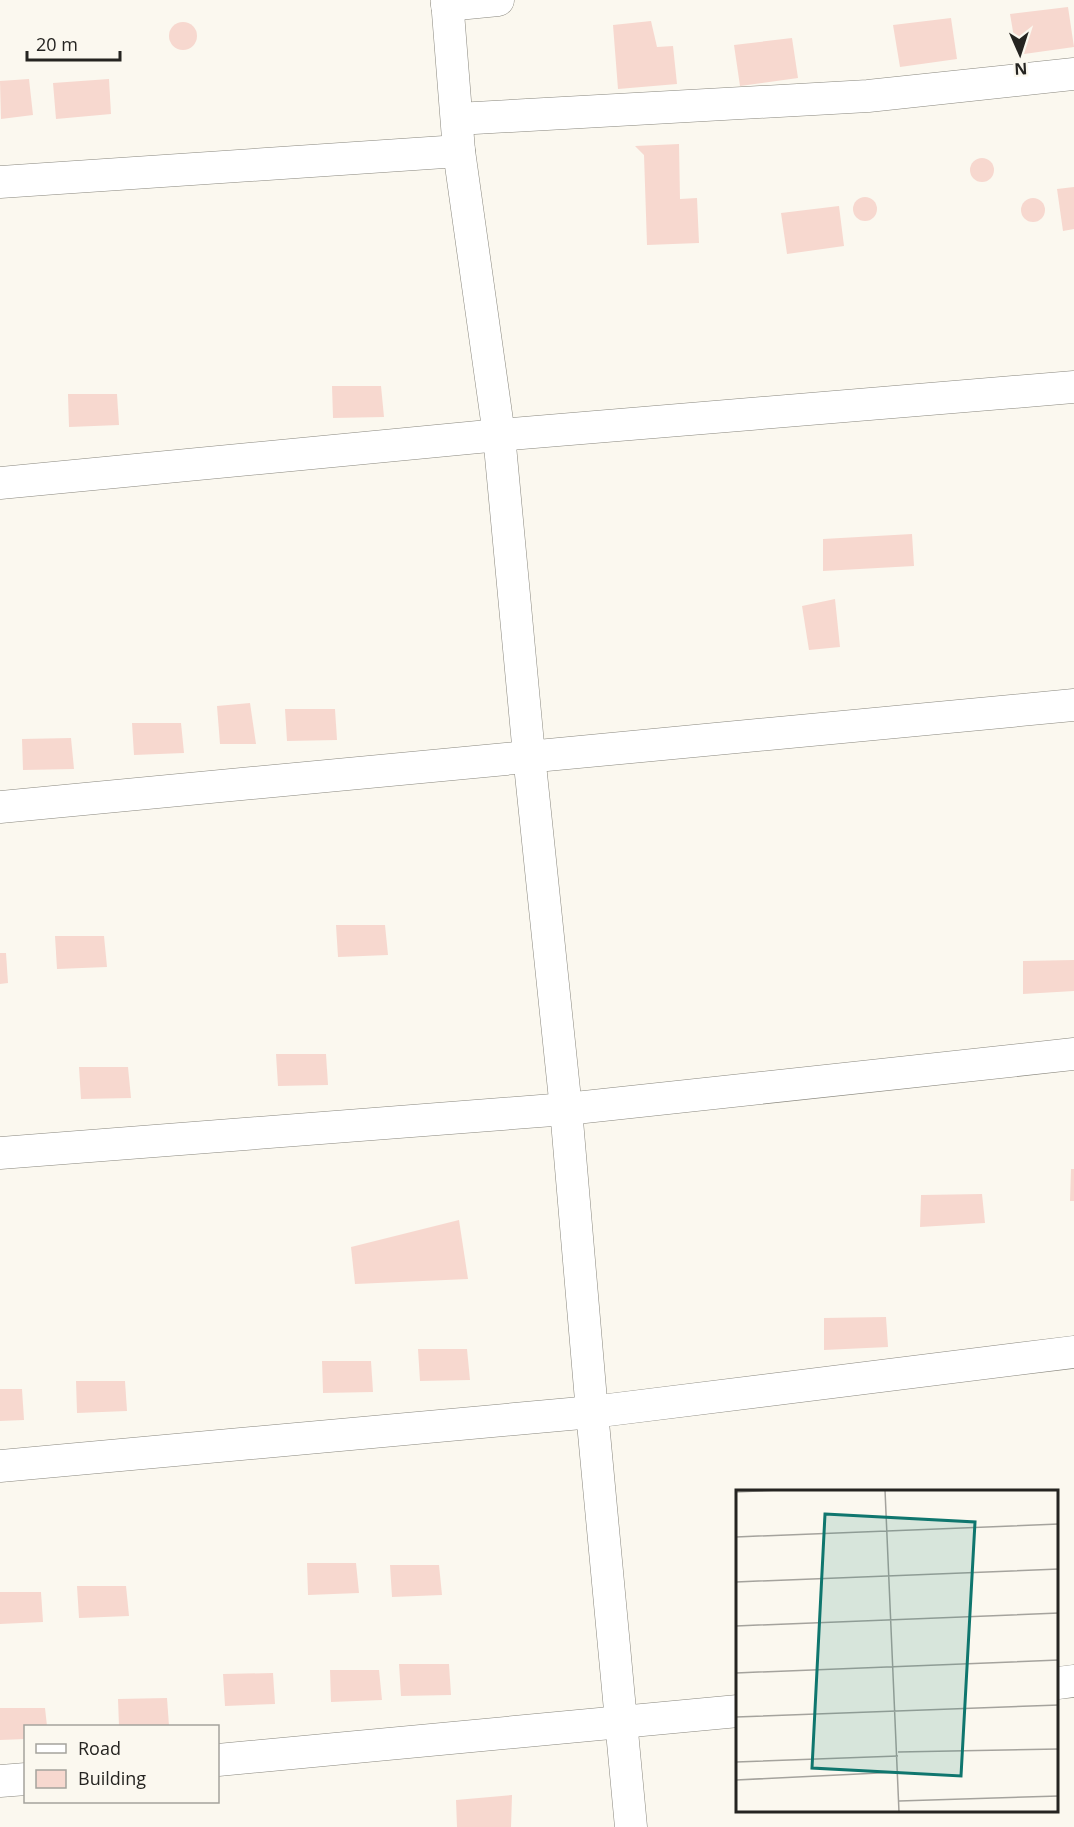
<svg xmlns="http://www.w3.org/2000/svg" width="1074" height="1827" viewBox="0 0 1074 1827" font-family="'Open Sans',sans-serif">
  <style>
    .building { fill: #f7d8cf }
    .lines { fill: none; stroke-linecap: round; stroke-linejoin: round }
    .street-casing { stroke: #89877e; stroke-width: 33 }
    .street { stroke: #fff; stroke-width: 32 }
    .inset-road { fill: none; stroke: #a5a39d; stroke-width: 1.5 }
    .view { fill: #0f766e; fill-opacity: 0.15; stroke: #0f766e; stroke-width: 3 }
    .inset-edge { fill: none; stroke: #252421; stroke-width: 3 }
  </style>
  <rect width="100%" height="100%" fill="#fbf8ef"/>
  <g class="building">
    <path d="M1068 7 1074 47 1017 55 1010 14Z"/>
    <path d="M951 18 957 59 900 67 893 25Z"/>
    <path d="M651 21 657 47 673 46 677 84 618 89 613 25Z"/>
    <circle cx="183" cy="36" r="14"/>
    <path d="M792 38 798 78 740 86 734 45Z"/>
    <path d="M29 79 33 115 1 119 0 81Z"/>
    <path d="M109 79 111 114 56 119 53 83Z"/>
    <path d="M679 144 680 199 697 198 699 243 647 245 644 155 635 146Z"/>
    <circle cx="982" cy="170" r="12"/>
    <path d="M1074 187V229L1063 231 1057 189Z"/>
    <circle cx="865" cy="209" r="12"/>
    <circle cx="1033" cy="210" r="12"/>
    <path d="M839 206 844 246 787 254 781 213Z"/>
    <path d="M332 386H381L384 417 333 418Z"/>
    <path d="M68 394H117L119 425 69 427Z"/>
    <path d="M912 534 914 566 823 571V539Z"/>
    <path d="M835 599 840 647 809 650 802 606Z"/>
    <path d="M250 703 256 744H220L217 706Z"/>
    <path d="M285 709H335L337 740 287 741Z"/>
    <path d="M132 723H181L184 753 134 755Z"/>
    <path d="M71 738 74 769 23 770 22 739Z"/>
    <path d="M336 925H385L388 955 338 957Z"/>
    <path d="M55 936H104L107 967 57 969Z"/>
    <path d="M0 953H6L8 983 0 984Z"/>
    <path d="M1074 960V991L1023 994V961Z"/>
    <path d="M276 1054H326L328 1085 278 1086Z"/>
    <path d="M79 1067H128L131 1098 81 1099Z"/>
    <path d="M1071 1169H1074V1201H1070Z"/>
    <path d="M982 1194 985 1223 920 1227 921 1195Z"/>
    <path d="M459 1220 468 1279 355 1284 351 1247Z"/>
    <path d="M886 1317 888 1347 824 1350V1318Z"/>
    <path d="M418 1349H467L470 1380 420 1381Z"/>
    <path d="M322 1361H371L373 1392 323 1393Z"/>
    <path d="M76 1381H125L127 1411 77 1413Z"/>
    <path d="M0 1389H22L24 1420 0 1421Z"/>
    <path d="M307 1563H356L359 1593 308 1595Z"/>
    <path d="M390 1565H439L442 1595 392 1597Z"/>
    <path d="M77 1586H126L129 1616 79 1618Z"/>
    <path d="M0 1592H41L43 1622 0 1624Z"/>
    <path d="M399 1664H449L451 1695 401 1696Z"/>
    <path d="M330 1670H379L382 1700 331 1702Z"/>
    <path d="M273 1673 275 1704 225 1706 223 1674Z"/>
    <path d="M167 1698 169 1726H119L118 1699Z"/>
    <path d="M0 1708H45L47 1726H26V1739L0 1740Z"/>
    <path d="M512 1795 511 1827H457L456 1800Z"/>
  </g>
  <g class="lines">
    <defs>
      <g id="street">
        <path d="M447 0 459 151 499 435 529 755 566 1109 592 1412 631 1827"/>
        <path d="M447 5 498 0"/>
        <path d="M457 119 868 96 1074 74"/>
        <path d="M0 182 459 151"/>
        <path d="M0 483 499 435 1074 387"/>
        <path d="M0 807 1074 705"/>
        <path d="M0 1153 566 1109 1074 1054"/>
        <path d="M0 1466 592 1412 1074 1352"/>
        <path d="M1058 1683 1074 1681"/>
        <path d="M218 1760 738 1711"/>
        <path d="M0 1781 26 1779"/>
      </g>
    </defs>
    <use href="#street" class="street-casing"/>
    <use href="#street" class="street"/>
  </g>
  <g transform="translate(736 1490)">
    <rect width="322" height="322" fill="#fbf8ef"/>
    <path class="inset-road" d="M149 0 163 322M0 2 43 0M0 47 323 34M0 92 323 79M0 136 323 123M0 183 323 170M0 227 323 215M162 262 323 259M0 272 162 266M0 290 163 282M163 311 323 306"/>
    <path class="view" d="M89 24 239 32 225 286 76 278Z"/>
    <rect width="322" height="322" class="inset-edge"/>
  </g>
  <rect x="24" y="1725" width="195" height="78" fill="#fbf8ef" stroke="#a5a39d" stroke-width="1.5"/>
  <rect x="36" y="1744" width="30" height="9" fill="#ffffff" stroke="#a5a39d" stroke-width="1.5"/>
  <text x="78" y="1755" font-size="18" fill="#252421">Road</text>
  <rect x="36" y="1770" width="30" height="18" fill="#f7d8cf" stroke="#a5a39d" stroke-width="1.5"/>
  <text x="78" y="1785" font-size="18" fill="#252421">Building</text>
  <g transform="translate(1020 54) rotate(177)" stroke="#fbf8ef" stroke-width="4.5" paint-order="stroke">
  <path d="M0-4.5L10 22L0 15L-10 22Z" fill="#252421"/>
  <text y="-9" font-size="16" font-weight="bold" text-anchor="middle" fill="#252421">N</text>
  </g>
  <path d="M27 51v9h93v-9" fill="none" stroke="#252421" stroke-width="3"/>
  <text x="36" y="51" font-size="18" fill="#252421" stroke="#fbf8ef" stroke-width="4.5" paint-order="stroke">20 m</text>
</svg>
